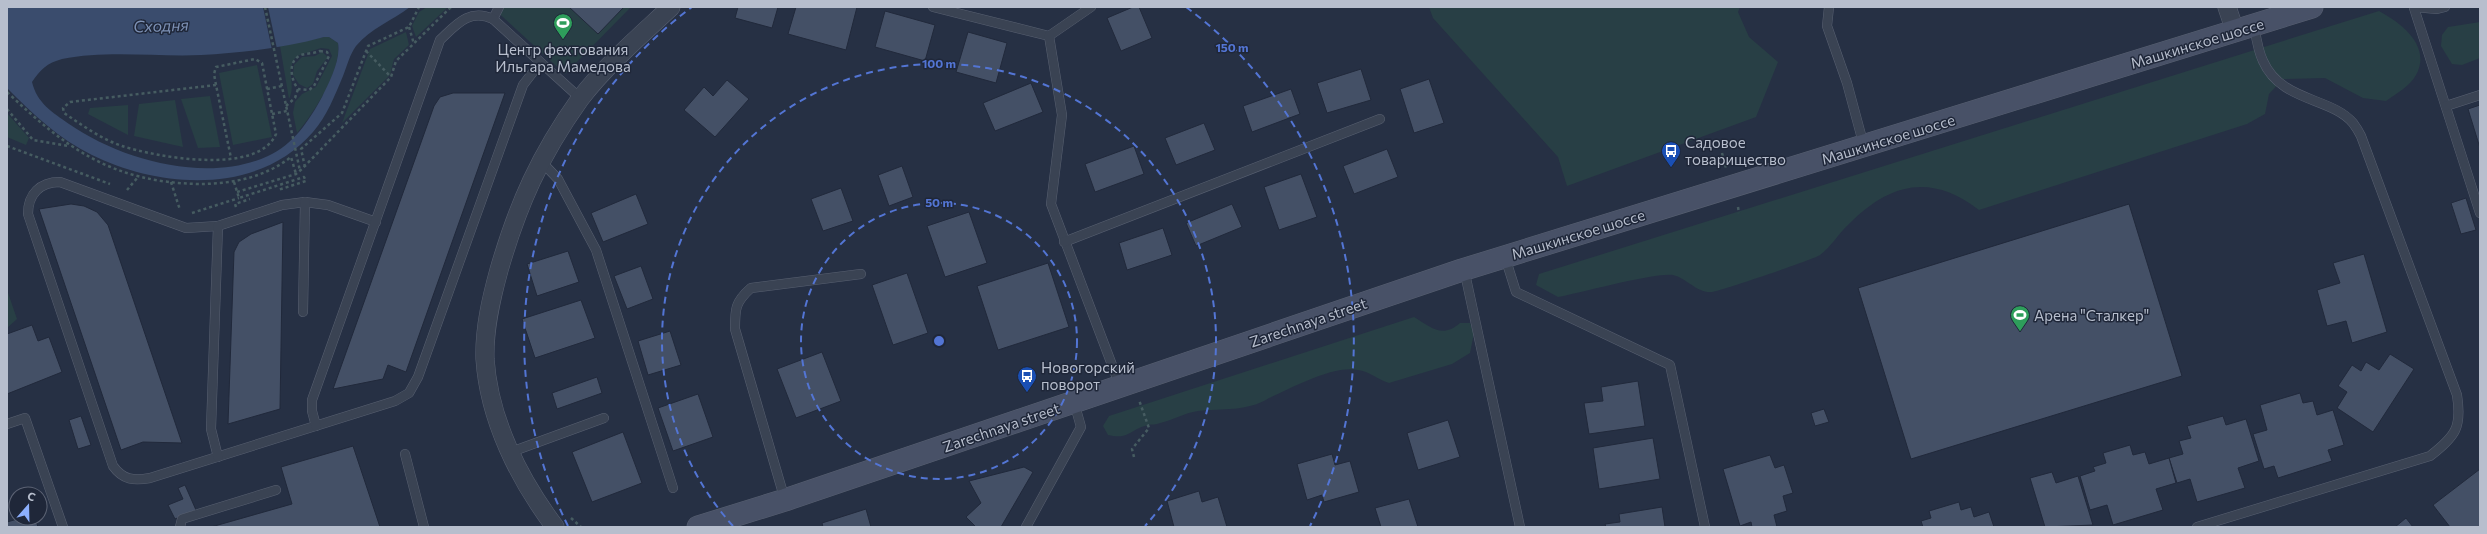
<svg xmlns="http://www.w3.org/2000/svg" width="2487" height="534" viewBox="0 0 2487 534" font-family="Commissioner,sans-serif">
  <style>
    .green { fill: #283f45 }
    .water { fill: #3a4c6d; fill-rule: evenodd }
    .pier { fill: #263044 }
    .building { fill: #445066; stroke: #21293b }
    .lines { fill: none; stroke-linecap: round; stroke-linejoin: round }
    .lane-casing { stroke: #586071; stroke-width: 10 }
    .street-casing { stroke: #586071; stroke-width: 19 }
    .secondary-casing { stroke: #586071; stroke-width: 23 }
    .path { stroke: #465c61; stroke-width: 2.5; stroke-dasharray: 3 3; stroke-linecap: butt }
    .lane { stroke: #3a4353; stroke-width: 9 }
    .street { stroke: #3a4353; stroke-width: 18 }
    .secondary { stroke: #485167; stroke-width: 22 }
    .ring { fill: none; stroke: #5375d4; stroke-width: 2; stroke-dasharray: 7 5 }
    .labels { text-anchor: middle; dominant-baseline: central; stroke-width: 3; stroke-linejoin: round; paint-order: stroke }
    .street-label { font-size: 15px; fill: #b7becd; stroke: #1f2739 }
    .poi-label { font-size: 15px; fill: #b7becd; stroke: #1f2739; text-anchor: start }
    .water-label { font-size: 16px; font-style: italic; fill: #7d91b5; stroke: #1f2739 }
    .centre { fill: #5375d4; stroke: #1f2739; stroke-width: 2 }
    .ring-label { font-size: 12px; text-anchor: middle; font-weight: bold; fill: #5375d4; stroke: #1f2739; stroke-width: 3; stroke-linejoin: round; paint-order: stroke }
  </style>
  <rect width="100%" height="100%" fill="#263044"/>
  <g class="green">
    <path d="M427 7H448L416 37 412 26 419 12Z"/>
    <path d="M492 7H631L565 74Z"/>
    <path d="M1429 7H1740L1738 12 1749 37 1778 62 1756 117 1567 186 1558 157 1433 18Z"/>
    <path d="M2379 11C2401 23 2432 46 2416 75 2410 86 2396 94 2386 101L2363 98 2325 78 2283 79 2269 94 2265 114 2247 124 1979 210C1931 173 1890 183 1849 224 1838 234 1832 246 1820 255 1815 259 1720 291 1712 292 1696 293 1687 278 1673 275 1656 272 1580 293 1558 297L1536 285 1539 274Z"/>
    <path d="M2480 22V58L2462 65 2452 64 2441 46 2442 35 2448 27Z"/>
    <path d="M406 32 409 45 394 59 390 75 342 123 370 49Z"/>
    <path d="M324 37H329L338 43C342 70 314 113 297 133L293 113 295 102 302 94 316 87 332 56 329 49 321 48 297 56C284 70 297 84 289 99L280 46Z"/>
    <path d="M322 52 328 57 317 71 313 84 307 88 299 84 293 75 294 65 302 57 315 56Z"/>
    <path d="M257 65 272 137 233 145 219 73Z"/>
    <path d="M210 96 220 147 198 148 181 99Z"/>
    <path d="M175 100 183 147 134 136 139 104Z"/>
    <path d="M128 105V135L88 114 90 108Z"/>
    <path d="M7 113 29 138 26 145 7 137Z"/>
    <path d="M7 290 17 319 7 328Z"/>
    <path d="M1414 317C1431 327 1442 339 1460 323H1470L1474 333 1470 353 1452 364 1389 383C1378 380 1369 371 1358 370 1333 365 1292 388 1269 398 1247 412 1222 408 1198 411 1184 413 1173 420 1160 423 1156 425 1152 424 1148 425 1130 429 1130 440 1108 435L1103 426 1109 416Z"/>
  </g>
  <path class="water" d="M7 7H410C393 20 370 29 356 46 350 54 347 66 343 76 335 95 327 116 313 132 259 195 161 189 92 155 59 139 33 114 7 88ZM324 37H329L338 43C341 60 329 82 322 97 309 121 293 145 268 156 207 184 121 160 69 124 52 112 37 103 32 82 40 70 47 63 62 59 106 50 157 57 201 55 243 53 284 48 324 37Z"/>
  <path class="pier" d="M263 7H268L277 49 272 50Z"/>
  <g class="building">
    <path d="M569 7H624L598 34Z"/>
    <path d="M738 7H778L772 28 735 18Z"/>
    <path d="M796 7H857L846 50 788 34Z"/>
    <path d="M1133 7H1139L1152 38 1121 51 1107 18Z"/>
    <path d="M885 11 935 25 925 61 875 47Z"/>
    <path d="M968 32 1007 43 996 83 956 72Z"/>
    <path d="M1361 69 1371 100 1327 113 1317 83Z"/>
    <path d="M1429 79 1444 123 1414 133 1400 89Z"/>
    <path d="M727 80 749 99 715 137 684 110 704 87 713 96Z"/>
    <path d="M1031 83 1043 112 995 131 983 103Z"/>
    <path d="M1291 89 1300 114 1252 132 1243 106Z"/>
    <path d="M453 93H505L406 372 388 365 383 379 333 389 434 106 440 97Z"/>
    <path d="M2480 105V148L2468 109Z"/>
    <path d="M1204 123 1215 150 1176 165 1165 138Z"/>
    <path d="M1134 146 1144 174 1095 192 1085 164Z"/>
    <path d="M1387 149 1398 177 1354 194 1343 166Z"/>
    <path d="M902 166 913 197 889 206 878 175Z"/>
    <path d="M1301 174 1317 217 1279 230 1264 187Z"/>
    <path d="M841 188 853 221 823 231 811 199Z"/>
    <path d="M636 194 648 224 603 242 591 213Z"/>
    <path d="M2466 198 2476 230 2461 234 2451 203Z"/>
    <path d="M71 204 84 206 97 212 108 225 182 443 143 442 121 450 39 209Z"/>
    <path d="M1232 204 1242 227 1196 246 1186 223Z"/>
    <path d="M2129 204 2182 376 1911 459 1858 288Z"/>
    <path d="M969 212 987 263 945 277 927 226Z"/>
    <path d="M283 222 280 409 228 424 234 252 239 242 251 234Z"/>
    <path d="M1163 228 1172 255 1127 270 1119 243Z"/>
    <path d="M568 251 579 282 537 296 527 264Z"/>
    <path d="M2364 254 2387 332 2352 343 2346 321 2327 326 2317 290 2340 283 2333 263Z"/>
    <path d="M1048 263 1069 327 998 350 977 286Z"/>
    <path d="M641 266 653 299 627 309 614 276Z"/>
    <path d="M907 273 928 333 893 345 872 285Z"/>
    <path d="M581 300 595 338 535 358 522 319Z"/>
    <path d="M32 325 38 341 49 337 62 372 7 394V334Z"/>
    <path d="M670 331 681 365 648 375 638 341Z"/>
    <path d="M822 352 841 401 796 418 777 369Z"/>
    <path d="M2390 354 2414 369 2373 432 2337 408 2347 392 2338 386 2352 365 2361 371 2366 362 2379 370Z"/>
    <path d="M597 377 602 393 557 409 552 393Z"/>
    <path d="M1638 381 1645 426 1589 434 1584 403 1603 401 1601 387Z"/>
    <path d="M2300 393 2303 403 2313 401 2317 415 2333 410 2344 445 2328 450 2332 461 2278 478 2274 466 2264 469 2253 434 2267 430 2260 405Z"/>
    <path d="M698 394 713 437 673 451 658 408Z"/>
    <path d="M1824 409 1829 422 1815 426 1811 413Z"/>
    <path d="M81 416 91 445 78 449 69 420Z"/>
    <path d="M2223 416 2226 425 2246 419 2259 461 2238 468 2245 488 2197 502 2190 479 2177 483 2169 458 2183 454 2179 441 2191 438 2187 426Z"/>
    <path d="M1448 420 1460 457 1418 470 1407 433Z"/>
    <path d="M623 432 642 483 592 502 572 452Z"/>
    <path d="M1653 438 1660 479 1599 489 1593 448Z"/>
    <path d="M2130 445 2133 455 2145 452 2149 464 2169 458 2176 483 2156 489 2163 510 2113 525 2107 505 2090 510 2080 476 2095 471 2093 467 2106 463 2103 453Z"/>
    <path d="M353 446 380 527H211L292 504 281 467Z"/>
    <path d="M1332 454 1335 465 1350 461 1359 492 1324 502 1322 495 1307 500 1297 464Z"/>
    <path d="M1770 455 1775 468 1784 465 1793 493 1783 496 1787 511 1774 515 1777 527H1752L1751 522 1740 526 1723 469Z"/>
    <path d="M1024 467 1033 472 1001 527H976L966 517 981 503 969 481Z"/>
    <path d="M2480 469V527H2450L2433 505Z"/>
    <path d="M2052 472 2056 483 2078 476 2093 525 2045 527 2030 478Z"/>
    <path d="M185 485 196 510 175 519 168 505 183 499 178 488Z"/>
    <path d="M1199 491 1202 502 1218 497 1227 527H1174L1167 501Z"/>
    <path d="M1409 499 1418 527H1381L1375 508Z"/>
    <path d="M1959 502 1961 510 1971 507 1974 517 1989 512 1994 527H1923L1921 521 1931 518 1929 511Z"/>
    <path d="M1662 507 1665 527H1606L1605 524 1620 522 1619 514Z"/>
    <path d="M866 509 871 527H823L822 523Z"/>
    <path d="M21 518H35L38 527H7V522Z"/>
    <path d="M2406 518 2413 527H2395Z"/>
  </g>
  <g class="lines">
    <defs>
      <g id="lane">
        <path d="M933 7 1049 36"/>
        <path d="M1091 7 1049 36 1062 115 1051 204 1120 386"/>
        <path d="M1829 7 1827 26 1847 83 1864 146"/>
        <path d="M2414 7 2437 9 2445 7"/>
        <path d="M2414 8 2480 213"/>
        <path d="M493 19 499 7"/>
        <path d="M2446 106 2480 95"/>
        <path d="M540 160 558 179 596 250 673 488"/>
        <path d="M376 222 328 205 305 202 282 205 218 226 186 228 60 182C40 182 28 194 28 214L113 466C123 480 134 481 150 478L395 401 409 393 418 377 523 85 540 63"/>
        <path d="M218 226 211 429 218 457"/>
        <path d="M1064 242 1380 119"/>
        <path d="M1505 257 1516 292 1670 365 1705 527"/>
        <path d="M1464 269 1520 527"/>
        <path d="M303 312 305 202"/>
        <path d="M7 424 25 418 63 527"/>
        <path d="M316 426 312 411V400L440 40C456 25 469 8 493 19L581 99"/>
        <path d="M511 452 604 418"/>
        <path d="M405 454 424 527"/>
        <path d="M785 500 735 329C735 309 735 302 751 288L861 274"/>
        <path d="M180 527 182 519 276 490"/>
        <path d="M1026 527 1081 427 1074 402"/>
        <path d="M2197 527 2430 456C2456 436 2462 427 2457 395L2361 136C2359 132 2356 127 2353 123 2331 97 2281 102 2263 61 2258 51 2256 37 2254 25"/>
      </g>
      <g id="street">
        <path d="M2227 7 2235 31"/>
        <path d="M555 527C519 479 489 420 485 359 484 329 491 299 499 270 518 204 540 155 580 99 606 65 640 36 671 7"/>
      </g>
      <path id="secondary" d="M698 527 785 500 1462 270 2312 7"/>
    </defs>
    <use href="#lane" class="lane-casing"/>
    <use href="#street" class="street-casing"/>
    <use href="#secondary" class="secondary-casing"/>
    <g class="path">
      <path d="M265 7 300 171"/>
      <path d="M409 27 414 44"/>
      <path d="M320 51 327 52 329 56 314 86 309 90 298 89C291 80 287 61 301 55 307 53 313 54 320 51Z"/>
      <path d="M366 51 391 77"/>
      <path d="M216 85 70 102 63 108 64 113C82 125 101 139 122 146 156 157 258 176 276 134L262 63 255 59 216 67 214 74 216 85 231 158"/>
      <path d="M267 89 282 86"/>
      <path d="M7 92C67 149 112 182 198 184 231 184 264 178 291 157L296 174"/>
      <path d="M286 106 295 98 298 89"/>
      <path d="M7 109 33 140 68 146"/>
      <path d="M272 114 287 111"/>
      <path d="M7 146 110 184"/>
      <path d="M1722 153 1726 168"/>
      <path d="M305 167 301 149 342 113 368 46 409 27 419 7"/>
      <path d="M171 182 180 210"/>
      <path d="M234 182 239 198 304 177 306 181 278 190"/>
      <path d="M127 190 138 177"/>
      <path d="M237 192 296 174 302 169 391 77 396 61 451 7"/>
      <path d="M236 207 235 204 250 199"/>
      <path d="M1738 207 1739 213"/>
      <path d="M192 213 239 198"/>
      <path d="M1134 457 1132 449 1149 428 1139 400"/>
      <path d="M571 518 581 527"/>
    </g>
    <use href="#lane" class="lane"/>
    <use href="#street" class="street"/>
    <use href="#secondary" class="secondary"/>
  </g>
  <g class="ring">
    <circle cx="939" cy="341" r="138"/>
    <path d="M733 526A277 277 0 1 1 1145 526"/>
    <path d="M568 526A415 415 0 0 1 692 7M1186 7A415 415 0 0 1 1310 526"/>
  </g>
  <defs>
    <symbol id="stadium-pin" viewBox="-11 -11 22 30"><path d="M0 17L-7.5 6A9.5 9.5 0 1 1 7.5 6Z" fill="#2e9e5b" stroke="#1f2739"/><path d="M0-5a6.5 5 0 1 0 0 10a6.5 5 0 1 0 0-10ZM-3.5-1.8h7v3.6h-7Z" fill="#fff"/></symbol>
    <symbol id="bus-pin" viewBox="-11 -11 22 30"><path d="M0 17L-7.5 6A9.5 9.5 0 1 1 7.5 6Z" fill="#1a4fb4" stroke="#1f2739"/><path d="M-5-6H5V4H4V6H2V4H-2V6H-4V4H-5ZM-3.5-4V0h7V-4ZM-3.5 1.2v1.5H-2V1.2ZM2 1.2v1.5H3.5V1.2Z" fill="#fff"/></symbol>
  </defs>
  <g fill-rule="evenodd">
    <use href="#stadium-pin" x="552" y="12" width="22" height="30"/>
    <use href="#bus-pin" x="1660" y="140" width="22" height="30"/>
    <use href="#stadium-pin" x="2009" y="304" width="22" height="30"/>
    <use href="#bus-pin" x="1016" y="365" width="22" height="30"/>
  </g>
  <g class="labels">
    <g class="street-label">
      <text transform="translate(2197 43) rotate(-17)">Машкинское шоссе</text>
      <text transform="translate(1888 139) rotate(-17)">Машкинское шоссе</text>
      <text transform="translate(1578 234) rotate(-17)">Машкинское шоссе</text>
      <text transform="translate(1308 322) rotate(-19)">Zarechnaya street</text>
      <text transform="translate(1001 427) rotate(-19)">Zarechnaya street</text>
    </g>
    <g class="poi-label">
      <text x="563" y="49" text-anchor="middle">Центр фехтования<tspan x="563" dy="17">Ильгара Мамедова</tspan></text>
      <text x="1685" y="142">Садовое<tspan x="1685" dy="17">товарищество</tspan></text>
      <text x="2034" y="315">Арена "Сталкер"</text>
      <text x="1041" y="367">Новогорский<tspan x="1041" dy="17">поворот</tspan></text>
    </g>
    <g class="water-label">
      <text transform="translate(161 25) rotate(-2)">Сходня</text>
    </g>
  </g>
  <circle cx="939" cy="341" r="6" class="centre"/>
  <g class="ring-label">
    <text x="1232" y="52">150 m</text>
    <text x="939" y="68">100 m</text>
    <text x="939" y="207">50 m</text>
  </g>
  <rect width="2487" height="534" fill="none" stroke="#b7becd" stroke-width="16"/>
  <g transform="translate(28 506) rotate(20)"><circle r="19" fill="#1f2739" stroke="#5c6374"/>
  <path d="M0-3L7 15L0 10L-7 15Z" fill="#8caffd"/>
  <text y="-6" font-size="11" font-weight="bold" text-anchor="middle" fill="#b7becd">С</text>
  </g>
</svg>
